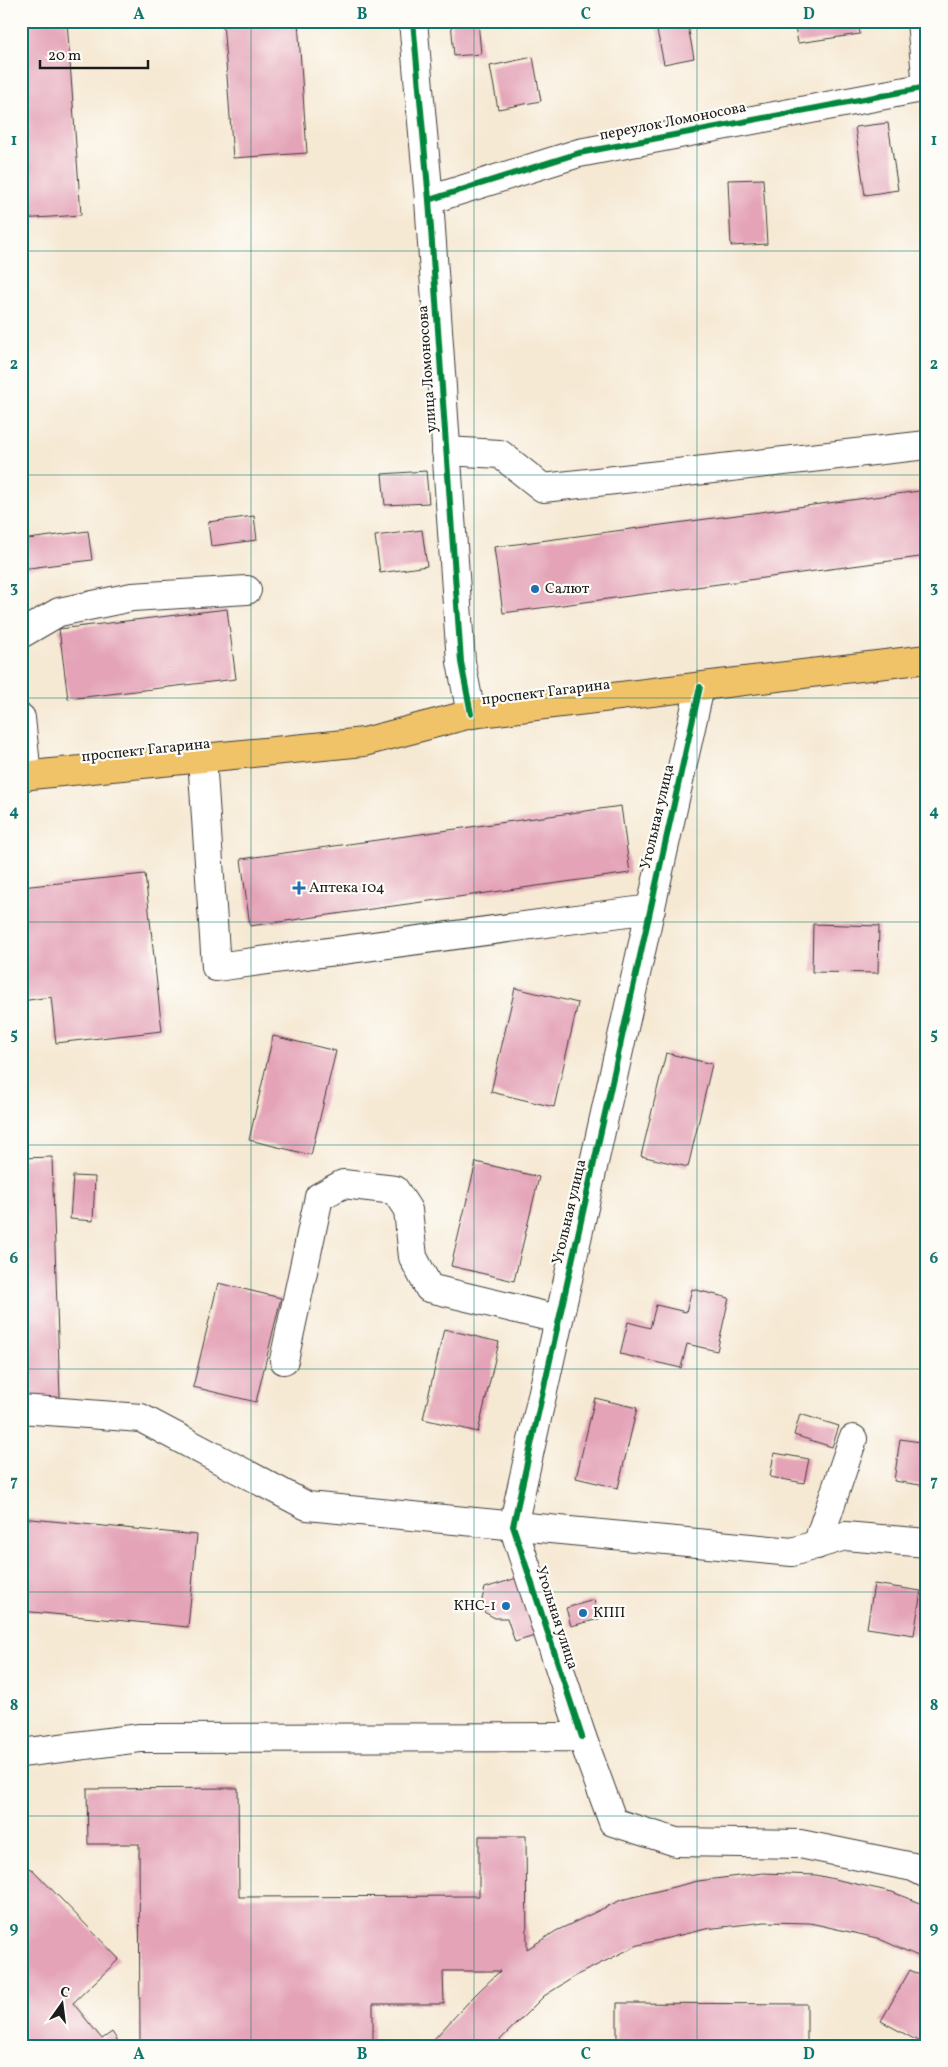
<svg xmlns="http://www.w3.org/2000/svg" width="948" height="2067" viewBox="0 0 948 2067" font-family="Vollkorn,serif">
  <style>
    .building { fill: #e4a3b7 }
    .lines { fill: none; stroke-linecap: round; stroke-linejoin: round }
    .minor-casing { stroke: #3d3b38; stroke-width: 30 }
    .major-casing { stroke: #3d3b38; stroke-width: 30 }
    .minor { stroke: #fff; stroke-width: 28 }
    .major { stroke: #f1c369; stroke-width: 28 }
    .cycleway-casing { stroke: #fdfcf7; stroke-width: 9 }
    .cycleway { stroke: #00873e; stroke-width: 6 }
    .grid { fill: none; stroke: #0f766e; stroke-width: 1; stroke-opacity: 0.55 }
    .poi-dot { fill: #1f6fb2; stroke: #fdfcf7; stroke-width: 2 }
    .labels { text-anchor: middle; dominant-baseline: central; stroke-width: 4.5; stroke-linejoin: round; paint-order: stroke }
    .street-label { font-size: 15px; fill: #1c1c1c; stroke: #fdfcf7 }
    .poi-label { font-size: 15px; fill: #1c1c1c; stroke: #fdfcf7; text-anchor: start }
    .neatline { fill: none; stroke: #0f766e; stroke-width: 2 }
    .grid-label { font-size: 16px; text-anchor: middle; font-weight: bold; fill: #0f766e }
  </style>
  <rect width="100%" height="100%" fill="#fdfcf7"/>
  <filter id="ink" filterUnits="userSpaceOnUse"><feTurbulence type="fractalNoise" baseFrequency=".02" numOctaves="2"/><feDisplacementMap in="SourceGraphic" scale="10" xChannelSelector="R" yChannelSelector="G"/><feConvolveMatrix kernelMatrix="1 2 1 2 8 2 1 2 1" color-interpolation-filters="sRGB"/></filter>
  <filter id="wash" filterUnits="userSpaceOnUse"><feTurbulence type="fractalNoise" baseFrequency=".0096" numOctaves="4" result="noise"/><feDisplacementMap in="SourceGraphic" scale="20" xChannelSelector="R" yChannelSelector="G"/><feGaussianBlur stdDeviation="1.12" result="paint"/><feColorMatrix in="noise" values="0 0 0 0 0 0 0 0 0 0 0 0 0 0 0 0 0 1.4 0 .05"/><feComposite in="paint" operator="in"/></filter>
  <g filter="url(#wash)">
    <rect width="100%" height="100%" fill="#f6e9d4"/>
    <g id="blocks">
      <g class="building">
        <path d="M21 21H67L81 215 21 219Z"/>
        <path d="M223 21H298L307 153 233 158Z"/>
        <path d="M451 21H478L481 54 454 56Z"/>
        <path d="M655 21H687L694 58 664 64Z"/>
        <path d="M794 21H858L860 34 798 43Z"/>
        <path d="M533 57 541 101 498 109 490 66Z"/>
        <path d="M888 123 898 190 865 195 855 127Z"/>
        <path d="M763 179 767 244 731 246 728 180Z"/>
        <path d="M426 471 429 503 385 505 382 474Z"/>
        <path d="M927 490V556L503 613 494 547Z"/>
        <path d="M254 516 257 540 211 546 208 522Z"/>
        <path d="M422 530 427 566 380 573 375 536Z"/>
        <path d="M88 531 92 560 21 569V540Z"/>
        <path d="M227 609 236 679 68 699 59 629Z"/>
        <path d="M621 806 630 873 250 926 241 859Z"/>
        <path d="M145 874 162 1031 56 1043 51 997 21 1001V887Z"/>
        <path d="M813 924 879 926 878 973 812 972Z"/>
        <path d="M515 988 578 1003 554 1107 491 1092Z"/>
        <path d="M273 1036 336 1051 311 1155 249 1140Z"/>
        <path d="M666 1053 712 1064 688 1167 641 1156Z"/>
        <path d="M52 1157 60 1397 21 1398V1158Z"/>
        <path d="M476 1162 539 1177 514 1281 451 1266Z"/>
        <path d="M73 1176 95 1177 93 1221 70 1219Z"/>
        <path d="M218 1283 281 1298 256 1402 193 1387Z"/>
        <path d="M692 1289 729 1298 717 1351 687 1344 681 1368 620 1354 628 1322 650 1328 656 1305 686 1312Z"/>
        <path d="M444 1329 499 1342 478 1432 423 1419Z"/>
        <path d="M595 1398 637 1408 618 1488 576 1478Z"/>
        <path d="M800 1414 839 1426 832 1447 794 1435Z"/>
        <path d="M900 1439 927 1443V1486L894 1481Z"/>
        <path d="M774 1453 809 1459 804 1483 770 1477Z"/>
        <path d="M21 1518 197 1535 188 1627 21 1611Z"/>
        <path d="M520 1577 538 1635 515 1642 507 1618H495L484 1612 482 1599 485 1588Z"/>
        <path d="M874 1584 921 1591 914 1635 867 1628Z"/>
        <path d="M594 1600 599 1619 571 1626 566 1608Z"/>
        <path d="M238 1788 239 1897 479 1896V1836H526L527 1949 556 1931 621 1900 698 1881 763 1873 816 1875 892 1892 927 1906V1960L877 1938 810 1923 765 1922 706 1929 638 1945 579 1974 544 1996 494 2046H442L433 2040 476 1994 500 1971H443L444 2004H373V2046H140L139 1844H88L87 1789Z"/>
        <path d="M21 1865 33 1870 119 1959 73 2003 102 2039 112 2032 121 2046H21Z"/>
        <path d="M910 1970 927 1979V2046L881 2021Z"/>
        <path d="M617 2003 807 2004V2046H617Z"/>
      </g>
    </g>
  </g>
  <g filter="url(#ink)">
    <use href="#blocks" fill-opacity="0" stroke="#3d3b38" stroke-width="1"/>
    <g class="lines">
      <defs>
        <g id="minor">
          <path d="M413 21 429 200 461 662 471 714"/>
          <path d="M921 21 927 87"/>
          <path d="M429 200 579 153 927 87"/>
          <path d="M446 451 500 454 543 488 927 445"/>
          <path d="M21 634 59 612 132 597 247 590"/>
          <path d="M21 718 27 776"/>
          <path d="M202 758 216 967 651 909"/>
          <path d="M284 1360 319 1197 343 1184 395 1190 408 1210 413 1257 429 1288 558 1319"/>
          <path d="M21 1409 141 1418 307 1506 792 1552 845 1536 927 1543"/>
          <path d="M817 1545 853 1439"/>
          <path d="M582 1737 513 1526 700 687"/>
          <path d="M21 1753 140 1738 582 1737 613 1822 676 1842 800 1844 913 1867 927 1874"/>
        </g>
        <path id="major" d="M21 776 364 742 471 714 927 659"/>
      </defs>
      <use href="#minor" class="minor-casing"/>
      <use href="#major" class="major-casing"/>
      <use href="#minor" class="minor"/>
      <use href="#major" class="major"/>
      <defs>
        <g id="cycleway">
          <path d="M413 21 429 200 461 662 471 714"/>
          <path d="M429 200 579 153 927 87"/>
          <path d="M582 1737 513 1526 700 687"/>
        </g>
      </defs>
      <use href="#cycleway" class="cycleway-casing"/>
      <use href="#cycleway" class="cycleway"/>
    </g>
  </g>
  <path class="grid" d="M251 21V2046M474 21V2046M697 21V2046M21 251H927M21 475H927M21 698H927M21 922H927M21 1145H927M21 1369H927M21 1592H927M21 1816H927"/>
  <g class="poi-dot">
    <circle cx="535" cy="589" r="5"/>
    <path d="M296.5 880.5h5v5h5v5h-5v5h-5v-5h-5v-5h5z"/>
    <circle cx="506" cy="1606" r="5"/>
    <circle cx="583" cy="1613" r="5"/>
  </g>
  <g class="labels">
    <g class="street-label">
      <text transform="translate(673 122) rotate(-11)">переулок Ломоносова</text>
      <text transform="translate(428 369) rotate(-94)">улица Ломоносова</text>
      <text transform="translate(546 693) rotate(-7)">проспект Гагарина</text>
      <text transform="translate(146 751) rotate(-6)">проспект Гагарина</text>
      <text transform="translate(658 817) rotate(-77)">Угольная улица</text>
      <text transform="translate(570 1212) rotate(-77)">Угольная улица</text>
      <text transform="translate(556 1618) rotate(72)">Угольная улица</text>
    </g>
    <g class="poi-label">
      <text x="545" y="589">Салют</text>
      <text x="309" y="888">Аптека 104</text>
      <text x="496" y="1606" text-anchor="end">КНС-1</text>
      <text x="593" y="1613">КПП</text>
    </g>
  </g>
  <rect width="948" height="2067" fill="none" stroke="#fdfcf7" stroke-width="55"/>
  <g transform="translate(62 2004) rotate(14)" stroke="#fdfcf7" stroke-width="4" paint-order="stroke">
  <path d="M0-4L9 19L0 12L-9 19Z" fill="#1c1c1c"/>
  <text y="-8" font-size="14" font-weight="bold" text-anchor="middle" fill="#1c1c1c">С</text>
  </g>
  <path d="M40 60v8h108v-8" fill="none" stroke="#1c1c1c" stroke-width="2.5"/>
  <text x="48" y="60" font-size="15" fill="#1c1c1c" stroke="#fdfcf7" stroke-width="4" paint-order="stroke">20 m</text>
  <rect x="28" y="28" width="892" height="2012" class="neatline"/>
  <g class="grid-label">
    <text x="139" y="19">A</text>
    <text x="362" y="19">B</text>
    <text x="586" y="19">C</text>
    <text x="809" y="19">D</text>
    <text x="14" y="145">1</text>
    <text x="934" y="145">1</text>
    <text x="14" y="369">2</text>
    <text x="934" y="369">2</text>
    <text x="14" y="592">3</text>
    <text x="934" y="592">3</text>
    <text x="14" y="816">4</text>
    <text x="934" y="816">4</text>
    <text x="14" y="1039">5</text>
    <text x="934" y="1039">5</text>
    <text x="14" y="1263">6</text>
    <text x="934" y="1263">6</text>
    <text x="14" y="1486">7</text>
    <text x="934" y="1486">7</text>
    <text x="14" y="1710">8</text>
    <text x="934" y="1710">8</text>
    <text x="14" y="1933">9</text>
    <text x="934" y="1933">9</text>
    <text x="139" y="2059">A</text>
    <text x="362" y="2059">B</text>
    <text x="586" y="2059">C</text>
    <text x="809" y="2059">D</text>
  </g>
</svg>
